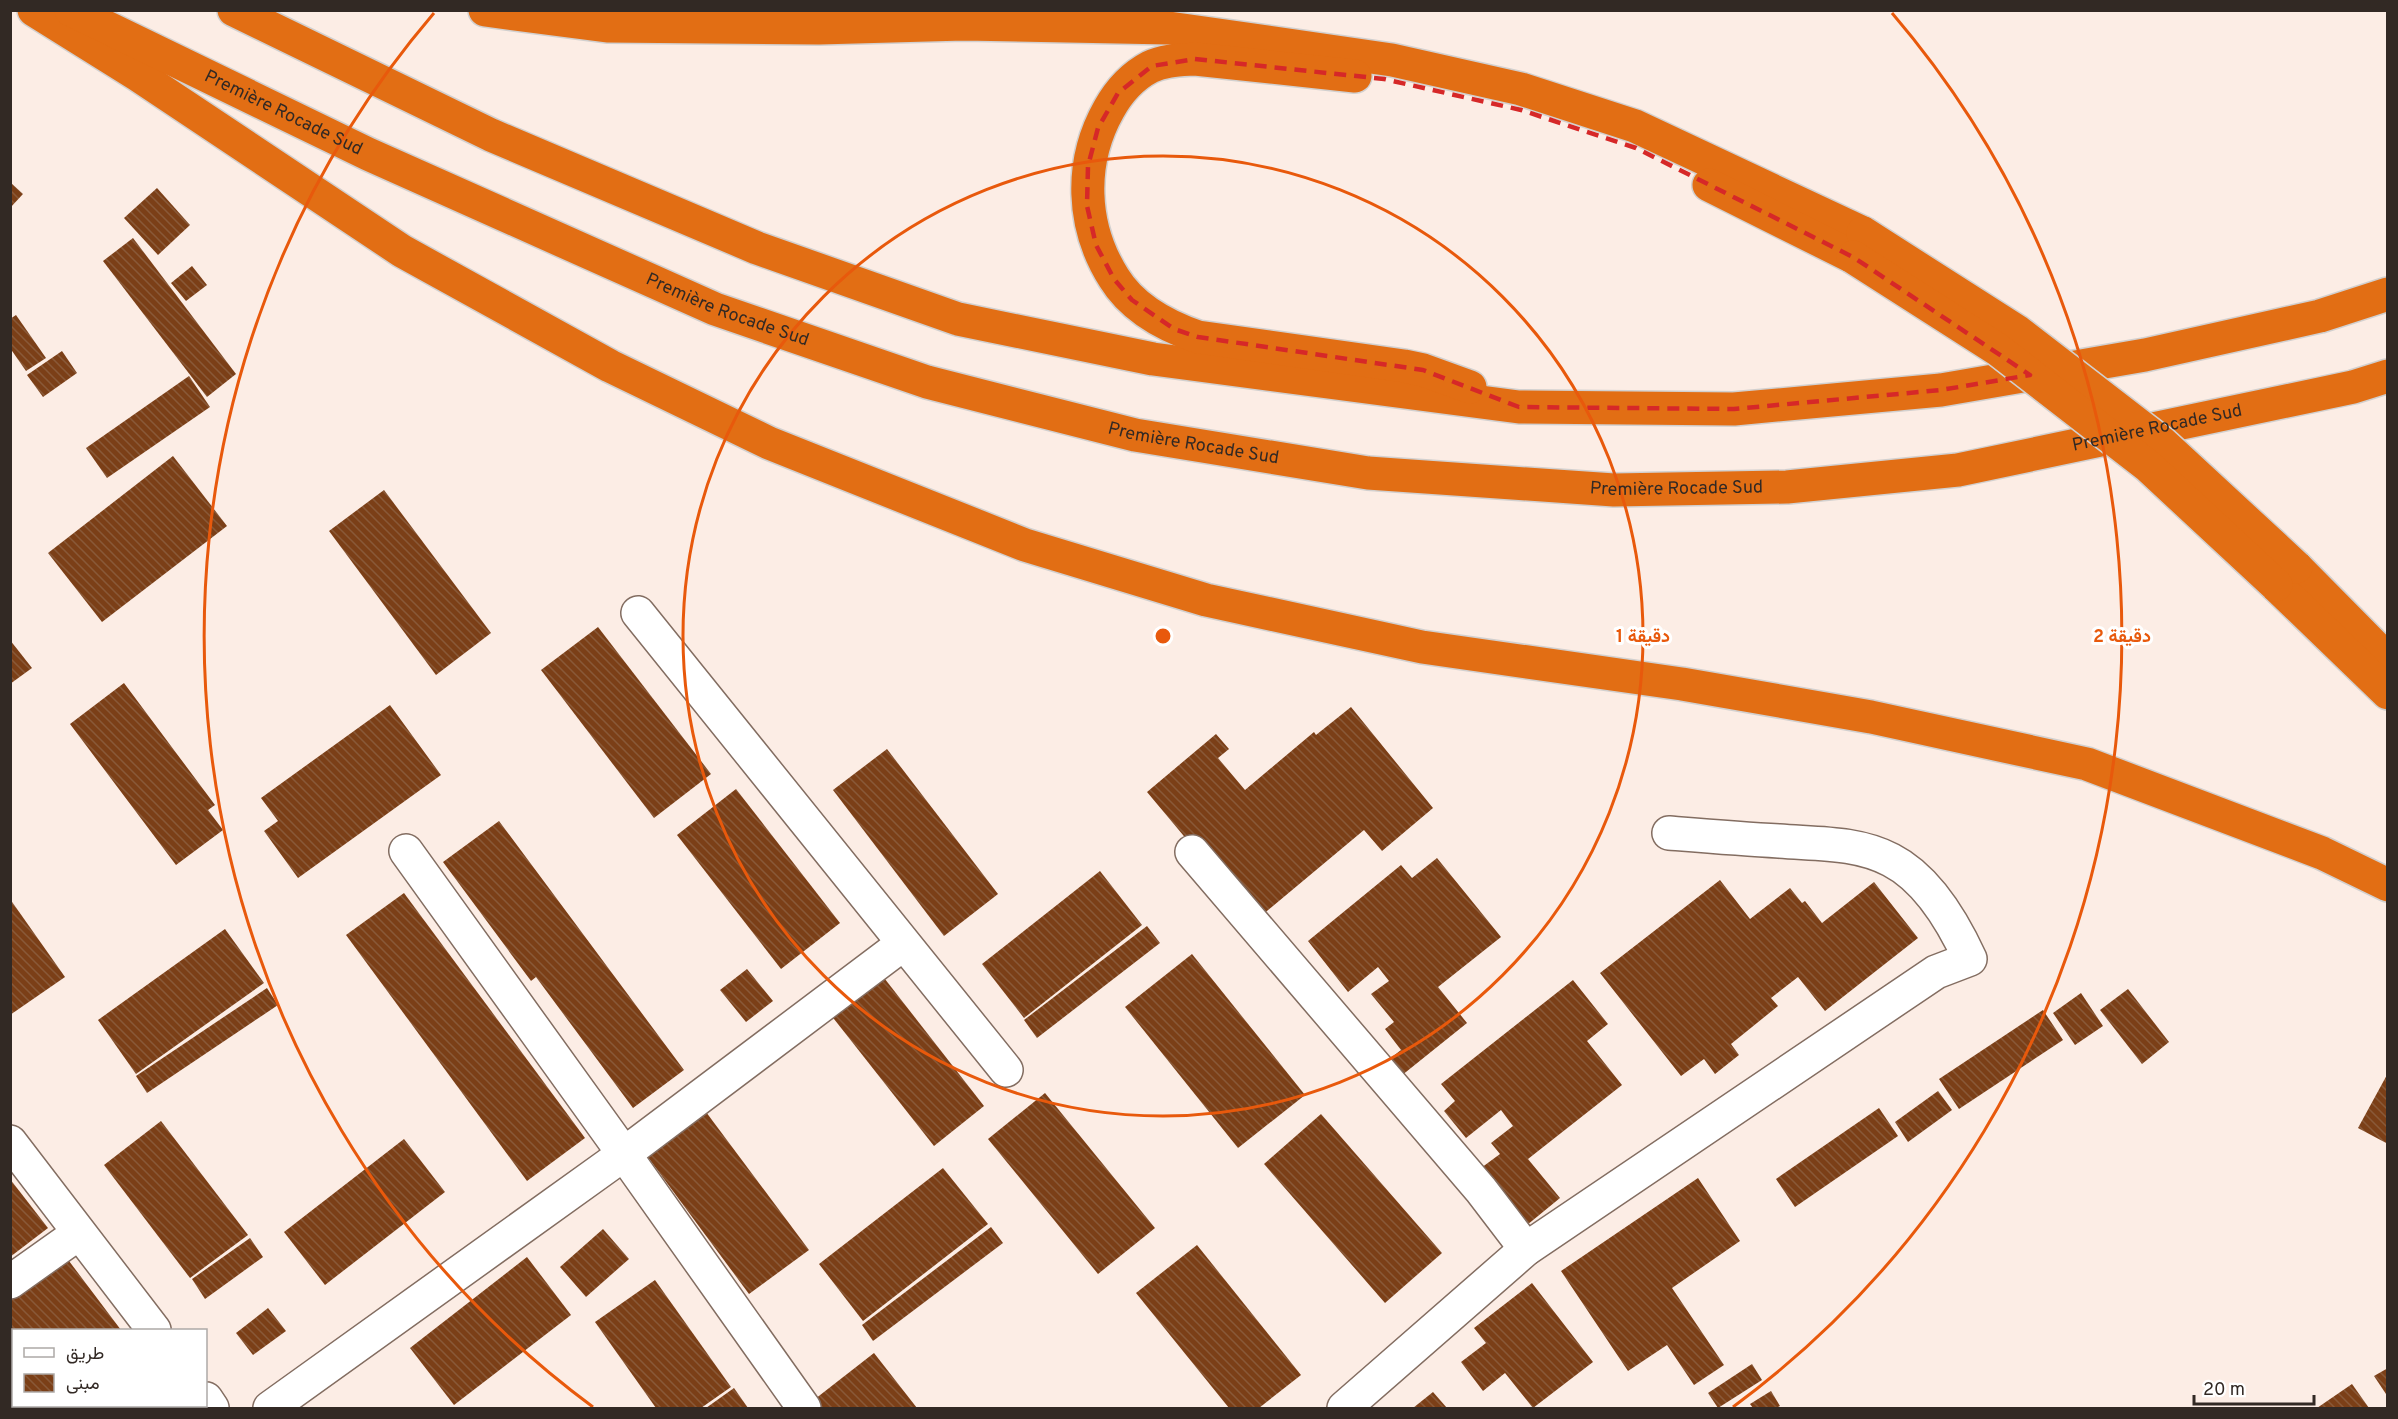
<svg xmlns="http://www.w3.org/2000/svg" width="2398" height="1419" viewBox="0 0 2398 1419" font-family="Overpass,Vazirmatn,sans-serif">
  <style>
    .building { fill: url(#building-back-hatch) }
    .lines { fill: none; stroke-linecap: round; stroke-linejoin: round }
    .minor-casing { stroke: #836d61; stroke-width: 36 }
    .highway-casing { stroke: #d2d0cf; stroke-width: 36 }
    .minor { stroke: #fff; stroke-width: 33 }
    .highway { stroke: #e26e14; stroke-width: 33 }
    .highway-bridge-casing { stroke: #d2d0cf; stroke-width: 36; stroke-linecap: butt }
    .highway-bridge { stroke: #e26e14; stroke-width: 33 }
    .marked { fill: none; stroke: #d62828; stroke-width: 4.5; stroke-dasharray: 12 8; stroke-linejoin: round }
    .ring { fill: none; stroke: #e8590c; stroke-width: 3 }
    .labels { text-anchor: middle; dominant-baseline: central; stroke-width: 6; stroke-linejoin: round; paint-order: stroke }
    .street-label { font-size: 18px; fill: #322924; stroke: #fff }
    .centre { fill: #e8590c; stroke: #fff; stroke-width: 3 }
    .ring-label { font-size: 18px; text-anchor: middle; font-weight: bold; fill: #e8590c; stroke: #fff; stroke-width: 6; stroke-linejoin: round; paint-order: stroke }
  </style>
  <defs>
    <pattern id="building-back-hatch" width="6" height="6" patternUnits="userSpaceOnUse" patternTransform="scale(1.5)"><rect width="6" height="6" fill="#7b3f17"/><path d="M-1 5l2 2M0 0l6 6M5-1l2 2" fill="none" stroke="#895938"/></pattern>
  </defs>
  <rect width="100%" height="100%" fill="#fcede5"/>
  <g class="building">
    <path d="M10 182 23 194 10 208Z"/>
    <path d="M157 188 190 225 158 255 124 218Z"/>
    <path d="M133 238 236 374 207 397 103 261Z"/>
    <path d="M192 266 207 285 186 301 171 283Z"/>
    <path d="M16 315 46 358 26 371 10 348V319Z"/>
    <path d="M62 351 77 373 43 397 27 375Z"/>
    <path d="M189 376 210 407 107 478 86 448Z"/>
    <path d="M173 456 227 526 102 622 48 553Z"/>
    <path d="M384 490 491 633 436 675 329 531Z"/>
    <path d="M598 627 711 774 654 818 541 670Z"/>
    <path d="M10 640 32 668 10 684Z"/>
    <path d="M124 683 215 805 208 810 223 830 176 865 70 724Z"/>
    <path d="M390 705 441 775 298 878 264 831 278 821 261 798Z"/>
    <path d="M1351 707 1433 808 1382 851 1364 830 1255 921 1147 792 1216 734 1229 749 1218 758 1245 790 1314 732 1316 735Z"/>
    <path d="M887 749 998 894 944 936 833 790Z"/>
    <path d="M736 789 840 923 781 969 677 835Z"/>
    <path d="M499 821 684 1070 633 1108 536 977 531 981 443 862Z"/>
    <path d="M1437 858 1501 937 1438 987 1467 1023 1396 1080 1383 1064 1401 1050 1385 1029 1394 1022 1371 994 1389 981 1378 967 1348 992 1308 941 1401 865 1412 878Z"/>
    <path d="M1100 871 1142 925 1024 1018 982 964Z"/>
    <path d="M1720 880 1750 919 1790 888 1802 903 1805 901 1822 923 1874 882 1918 938 1825 1011 1798 977 1771 998 1778 1006 1731 1044 1739 1055 1715 1074 1704 1059 1681 1076 1600 973Z"/>
    <path d="M404 893 585 1138 527 1181 346 935Z"/>
    <path d="M10 899 65 977 10 1015Z"/>
    <path d="M1147 926 1160 943 1037 1038 1024 1020Z"/>
    <path d="M225 929 264 983 136 1074 98 1020Z"/>
    <path d="M1192 954 1305 1095 1238 1148 1125 1007Z"/>
    <path d="M874 965 984 1106 934 1146 823 1005Z"/>
    <path d="M747 969 773 1001 746 1022 720 990Z"/>
    <path d="M1573 980 1608 1024 1587 1041 1622 1085 1528 1159 1560 1198 1527 1225 1481 1168 1500 1154 1491 1143 1513 1126 1501 1110 1466 1138 1444 1111 1455 1101 1441 1084Z"/>
    <path d="M267 988 278 1005 147 1093 136 1076Z"/>
    <path d="M2128 989 2169 1042 2142 1064 2100 1010Z"/>
    <path d="M2081 993 2103 1026 2075 1045 2053 1013Z"/>
    <path d="M2043 1010 2063 1040 1959 1109 1939 1079Z"/>
    <path d="M2388 1073V1144L2358 1128Z"/>
    <path d="M1938 1091 1952 1110 1908 1142 1895 1122Z"/>
    <path d="M1045 1093 1155 1228 1098 1274 988 1139Z"/>
    <path d="M1879 1108 1898 1136 1795 1207 1776 1179Z"/>
    <path d="M706 1112 809 1250 749 1294 647 1156Z"/>
    <path d="M1321 1114 1442 1253 1385 1303 1264 1164Z"/>
    <path d="M161 1121 248 1235 190 1278 104 1165Z"/>
    <path d="M404 1139 445 1192 325 1285 284 1232Z"/>
    <path d="M943 1168 988 1224 863 1321 819 1264Z"/>
    <path d="M1698 1178 1740 1241 1672 1288 1724 1365 1694 1385 1667 1345 1628 1371 1561 1271Z"/>
    <path d="M10 1179 48 1228 10 1257Z"/>
    <path d="M991 1227 1003 1243 873 1341 862 1325Z"/>
    <path d="M603 1229 629 1259 586 1297 560 1267Z"/>
    <path d="M250 1238 263 1257 205 1299 192 1279Z"/>
    <path d="M1197 1245 1301 1375 1259 1408H1229L1136 1293Z"/>
    <path d="M66 1257 121 1330H14V1376L10 1372V1298Z"/>
    <path d="M527 1257 571 1315 454 1405 410 1348Z"/>
    <path d="M655 1280 731 1387 701 1408H656L595 1322Z"/>
    <path d="M1532 1283 1593 1362 1533 1408 1505 1373 1483 1391 1461 1362 1486 1343 1474 1328Z"/>
    <path d="M268 1308 286 1331 253 1355 236 1333Z"/>
    <path d="M874 1353 917 1408H822L815 1399Z"/>
    <path d="M1752 1364 1762 1380 1718 1408 1708 1393Z"/>
    <path d="M2388 1368V1397L2374 1376Z"/>
    <path d="M2352 1384 2369 1408H2317Z"/>
    <path d="M734 1388 748 1408H706Z"/>
    <path d="M1771 1391 1780 1406 1776 1408H1753L1750 1404Z"/>
    <path d="M1433 1392 1447 1408H1413Z"/>
    <path d="M35 1406H120L116 1408H38Z"/>
  </g>
  <g class="lines">
    <defs>
      <g id="minor">
        <path d="M638 613 1006 1070"/>
        <path d="M406 851 624 1154 804 1408"/>
        <path d="M1192 852 1481 1190 1526 1249"/>
        <path d="M10 1142 154 1330"/>
        <path d="M10 1282 79 1233"/>
        <path d="M206 1399 212 1408"/>
        <path d="M270 1408 624 1154 903 944"/>
        <path d="M1344 1408 1526 1249 1936 972 1970 959C1953 922 1928 879 1891 860 1857 842 1817 844 1779 841 1742 839 1706 836 1669 833"/>
      </g>
      <g id="highway">
        <path d="M34 10 138 75 402 251 610 366 769 443 1025 545 1206 600 1422 647 1682 684 1871 717 2087 764 2322 853 2388 885"/>
        <path id="s1" d="M71 10 368 154 715 309 927 382 1135 435 1368 473 1614 490 1787 487 1958 470 2353 387 2388 376"/>
        <path d="M234 10 491 135 757 248 958 319 1153 359 1519 407 1734 409 1941 390 2145 355 2320 316 2388 294"/>
        <path d="M485 10 607 26 819 28 964 24 1169 28 1392 60 1521 89 1635 126 1863 233"/>
        <path d="M1355 76 1195 59C1180 60 1164 60 1150 67 1131 77 1119 91 1109 109 1079 162 1081 226 1114 278 1133 309 1166 326 1198 337L1404 366 1423 370 1470 387"/>
        <path d="M1709 185 1853 257"/>
        <path d="M2296 567 2388 660"/>
        <path d="M2276 585 2388 693"/>
      </g>
    </defs>
    <use href="#minor" class="minor-casing"/>
    <use href="#highway" class="highway-casing"/>
    <use href="#minor" class="minor"/>
    <use href="#highway" class="highway"/>
    <defs>
      <g id="highway-bridge">
        <path d="M1863 233 2018 332 2162 443 2296 567"/>
        <path d="M1853 257 1997 349 2148 466 2276 585"/>
      </g>
    </defs>
    <use href="#highway-bridge" class="highway-bridge-casing"/>
    <use href="#highway-bridge" class="highway-bridge"/>
  </g>
  <path class="marked" d="M1195 59 1384 79 1521 110 1636 148 1853 257 2030 375 1941 390 1734 409 1519 407 1423 370 1198 337 1174 329 1132 300 1114 279 1096 245 1087 206 1088 166 1098 128 1118 93 1152 66Z"/>
  <g class="ring">
    <circle cx="1163" cy="636" r="480"/>
    <path d="M593 1407A959 959 0 0 1 434 13M1892 13A959 959 0 0 1 1733 1407"/>
  </g>
  <g class="labels">
    <g class="street-label">
      <text stroke="none"><textPath href="#s1" startOffset="236">Première Rocade Sud</textPath></text>
      <text stroke="none"><textPath href="#s1" startOffset="722">Première Rocade Sud</textPath></text>
      <text stroke="none"><textPath href="#s1" startOffset="2180">Première Rocade Sud</textPath></text>
      <text stroke="none"><textPath href="#s1" startOffset="1208">Première Rocade Sud</textPath></text>
      <text stroke="none"><textPath href="#s1" startOffset="1694">Première Rocade Sud</textPath></text>
    </g>
  </g>
  <circle cx="1163" cy="636" r="9" class="centre"/>
  <g class="ring-label">
    <text x="1643" y="642">1 دقيقة</text>
    <text x="2122" y="642">2 دقيقة</text>
  </g>
  <rect width="2398" height="1419" fill="none" stroke="#322924" stroke-width="24"/>
  <rect x="12" y="1329" width="195" height="78" fill="#ffffff" stroke="#ada9a7" stroke-width="1.5"/>
  <rect x="24" y="1348" width="30" height="9" fill="#ffffff" stroke="#ada9a7" stroke-width="1.5"/>
  <text x="66" y="1359" font-size="18" fill="#322924">طريق</text>
  <rect x="24" y="1374" width="30" height="18" fill="url(#building-back-hatch)" stroke="#ada9a7" stroke-width="1.5"/>
  <text x="66" y="1389" font-size="18" fill="#322924">مبنى</text>
  <path d="M2194 1395v9h120v-9" fill="none" stroke="#322924" stroke-width="3"/>
  <text x="2203" y="1395" font-size="18" fill="#322924" stroke="#ffffff" stroke-width="4.5" paint-order="stroke">20 m</text>
</svg>
